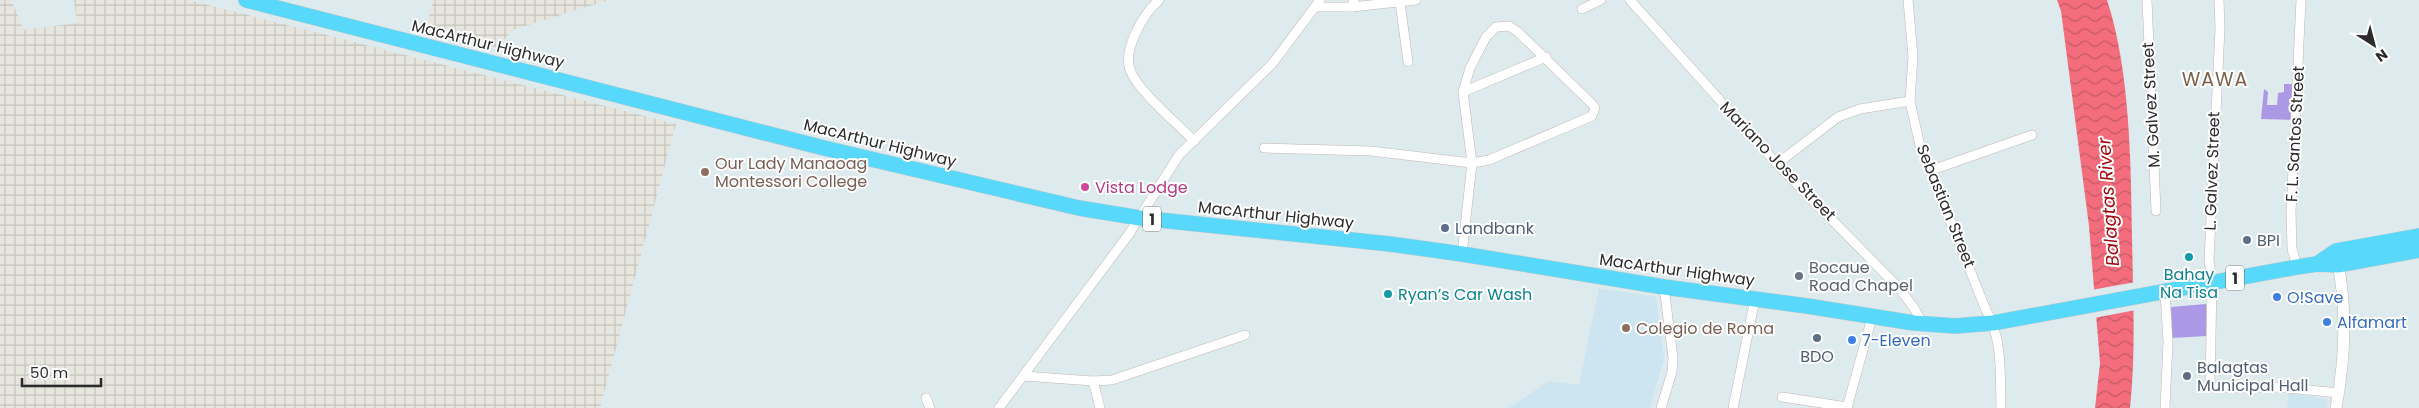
<svg xmlns="http://www.w3.org/2000/svg" width="2419" height="408" viewBox="0 0 2419 408" font-family="Poppins,sans-serif">
  <style>
    .industrial { fill: url(#industrial-grid) }
    .education { fill: #cce5f0 }
    .grass { fill: #ad98e6 }
    .water { fill: url(#water-waves) }
    .pier { fill: #ddebee }
    .lines { fill: none; stroke-linecap: round; stroke-linejoin: round }
    .minor-casing { stroke: #c0b7b1; stroke-width: 10 }
    .tertiary-casing { stroke: #c0b7b1; stroke-width: 12 }
    .trunk-casing { stroke: #c8c8c8; stroke-width: 16 }
    .minor { stroke: #fff; stroke-width: 9 }
    .tertiary { stroke: #fff; stroke-width: 11 }
    .trunk { stroke: #58d8fa; stroke-width: 15 }
    .education-dot { fill: #8d6e63; stroke: #fff; stroke-width: 2 }
    .hotel-dot { fill: #d1479c; stroke: #fff; stroke-width: 2 }
    .service-dot { fill: #5c6f8a; stroke: #fff; stroke-width: 2 }
    .culture-dot { fill: #0f9aa8; stroke: #fff; stroke-width: 2 }
    .worship-dot { fill: #6b7280; stroke: #fff; stroke-width: 2 }
    .shop-dot { fill: #3f7fe0; stroke: #fff; stroke-width: 2 }
    .labels { text-anchor: middle; dominant-baseline: central; stroke-width: 4; stroke-linejoin: round; paint-order: stroke }
    .shield { fill: #fff; stroke: #6b6b6b; stroke-width: 1 }
    .shield-label { font-size: 15px; font-weight: bold; fill: #2b2b2b }
    .street-label { font-size: 16px; fill: #2b2b2b; stroke: #fff }
    .education-label { font-size: 16px; fill: #785e54; stroke: #fff; text-anchor: start }
    .hotel-label { font-size: 16px; fill: #b23c85; stroke: #fff; text-anchor: start }
    .service-label { font-size: 16px; fill: #4e5e75; stroke: #fff; text-anchor: start }
    .worship-label { font-size: 16px; fill: #5b616d; stroke: #fff; text-anchor: start }
    .culture-label { font-size: 16px; fill: #0d838f; stroke: #fff }
    .shop-label { font-size: 16px; fill: #366cbe; stroke: #fff; text-anchor: start }
    .water-label { font-size: 18px; font-style: italic; fill: #a2080e; stroke: #fff }
    .quarter-label { font-size: 19px; letter-spacing: 1px; fill: #7e614a; stroke: #fff }
  </style>
  <defs>
    <pattern id="industrial-grid" width="8" height="8" patternUnits="userSpaceOnUse" patternTransform="scale(1.25)"><rect width="8" height="8" fill="#e6e5de"/><path d="M0 4h8M4 0v8" fill="none" stroke="#c5c5bf"/></pattern>
    <pattern id="water-waves" width="16" height="10" patternUnits="userSpaceOnUse" patternTransform="scale(1.25)"><rect width="16" height="10" fill="#f36d7c"/><path d="M0 5q4-4 8 0t8 0" fill="none" stroke="#c55a66"/></pattern>
  </defs>
  <rect width="100%" height="100%" fill="#ddebee"/>
  <g class="industrial">
    <path d="M0 0H11L24 30 77 23 74 0H189L676 124 600 408H0Z"/>
    <path d="M433 0H609L512 30 498 48 426 30Z"/>
  </g>
  <g class="education">
    <path d="M1599 288 1656 297 1664 359 1650 408H1509L1549 381 1579 385Z"/>
    <path d="M2289 393 2328 400 2327 408H2287Z"/>
  </g>
  <g class="grass">
    <path d="M2284 84H2294L2293 120 2261 119 2264 89 2268 92 2267 105H2277L2278 93 2284 92Z"/>
    <path d="M2206 304 2207 336 2172 338 2171 307Z"/>
  </g>
  <path class="water" d="M2057 0H2107C2130 69 2131 164 2132 237 2133 295 2136 351 2130 408H2095L2100 363 2089 226 2061 11Z"/>
  <path class="pier" d="M2136 282V310L2094 318 2091 290Z"/>
  <g class="lines">
    <defs>
      <g id="minor">
        <path d="M1159 0C1144 13 1121 51 1131 72 1140 93 1177 123 1194 141"/>
        <path d="M1630 0 1777 164 1899 288 1914 308 1923 324"/>
        <path d="M1908 0 1913 56 1910 101 1920 146 1986 310C2003 339 2000 375 2001 408"/>
        <path d="M2147 0 2156 211"/>
        <path d="M2219 0 2220 28 2209 260 2212 282 2210 388 2277 387 2339 393"/>
        <path d="M1400 2 1408 62"/>
        <path d="M1317 7H1352L1354 0"/>
        <path d="M1352 7 1416 0"/>
        <path d="M1582 9 1601 0"/>
        <path d="M1463 92 1546 57"/>
        <path d="M1264 148 1371 151 1472 163 1489 160 1592 116 1595 108 1591 103 1518 32 1509 26 1496 27 1486 37 1470 68 1463 92 1472 163 1462 254"/>
        <path d="M1777 164 1838 117 1860 109 1910 101"/>
        <path d="M1932 170 2032 135"/>
        <path d="M2297 267 2292 249 2291 212 2301 0"/>
        <path d="M1023 376 1093 381 1112 380 1245 335"/>
        <path d="M1093 381 1100 408"/>
        <path d="M1782 397 1847 407"/>
        <path d="M926 398 930 408"/>
        <path d="M999 408 1129 234 1179 155 1272 64 1320 0"/>
        <path d="M1661 408 1672 372 1673 358 1664 287"/>
        <path d="M1733 408 1755 299"/>
        <path d="M1847 408 1872 317"/>
        <path d="M2165 408 2168 342 2165 292"/>
      </g>
      <path id="tertiary" d="M2336 408C2345 360 2347 306 2337 258"/>
      <g id="trunk">
        <path d="M246 0 824 148 1079 208 1140 218 1390 244 1462 254 1664 287 1807 306 1914 323 1955 326 1993 323 2297 267 2317 264 2339 265 2419 250"/>
        <path d="M2317 264 2336 251 2419 236"/>
      </g>
    </defs>
    <use href="#minor" class="minor-casing"/>
    <use href="#tertiary" class="tertiary-casing"/>
    <use href="#trunk" class="trunk-casing"/>
    <use href="#minor" class="minor"/>
    <use href="#tertiary" class="tertiary"/>
    <use href="#trunk" class="trunk"/>
  </g>
  <g class="education-dot">
    <circle cx="705" cy="172" r="5"/>
    <circle cx="1626" cy="328" r="5"/>
  </g>
  <circle class="hotel-dot" cx="1085" cy="187" r="5"/>
  <g class="service-dot">
    <circle cx="1445" cy="228" r="5"/>
    <circle cx="2247" cy="240" r="5"/>
    <circle cx="1817" cy="338" r="5"/>
    <circle cx="2187" cy="376" r="5"/>
  </g>
  <g class="culture-dot">
    <circle cx="2189" cy="257" r="5"/>
    <circle cx="1388" cy="294" r="5"/>
  </g>
  <circle class="worship-dot" cx="1799" cy="276" r="5"/>
  <g class="shop-dot">
    <circle cx="2277" cy="297" r="5"/>
    <circle cx="2327" cy="322" r="5"/>
    <circle cx="1852" cy="340" r="5"/>
  </g>
  <g class="labels">
    <g class="shield">
      <rect x="1143" y="206.5" width="18" height="25" rx="4"/>
      <rect x="2226" y="265.5" width="18" height="25" rx="4"/>
    </g>
    <g class="shield-label">
      <text x="1152" y="219">1</text>
      <text x="2235" y="278">1</text>
    </g>
    <g class="street-label">
      <text transform="translate(488 44) rotate(14)">MacArthur Highway</text>
      <text transform="translate(2151 105) rotate(-93)">M. Galvez Street</text>
      <text transform="translate(2295 134) rotate(-87)">F. L. Santos Street</text>
      <text transform="translate(880 143) rotate(14)">MacArthur Highway</text>
      <text transform="translate(1778 161) rotate(46)">Mariano Jose Street</text>
      <text transform="translate(2212 171) rotate(-88)">L. Galvez Street</text>
      <text transform="translate(1946 206) rotate(68)">Sebastian Street</text>
      <text transform="translate(1276 215) rotate(6)">MacArthur Highway</text>
      <text transform="translate(1677 270) rotate(8)">MacArthur Highway</text>
    </g>
    <g class="education-label">
      <text x="715" y="163">Our Lady Manaoag<tspan x="715" dy="18">Montessori College</tspan></text>
      <text x="1636" y="328">Colegio de Roma</text>
    </g>
    <g class="hotel-label">
      <text x="1095" y="187">Vista Lodge</text>
    </g>
    <g class="service-label">
      <text x="1455" y="228">Landbank</text>
      <text x="2257" y="240">BPI</text>
      <text x="1817" y="356" text-anchor="middle">BDO</text>
      <text x="2197" y="367">Balagtas<tspan x="2197" dy="18">Municipal Hall</tspan></text>
    </g>
    <g class="worship-label">
      <text x="1809" y="267">Bocaue<tspan x="1809" dy="18">Road Chapel</tspan></text>
    </g>
    <g class="culture-label">
      <text x="2189" y="274">Bahay<tspan x="2189" dy="18">Na Tisa</tspan></text>
      <text x="1398" y="294" text-anchor="start">Ryan’s Car Wash</text>
    </g>
    <g class="shop-label">
      <text x="2287" y="297">O!Save</text>
      <text x="2337" y="322">Alfamart</text>
      <text x="1862" y="340">7-Eleven</text>
    </g>
    <g class="water-label">
      <text transform="translate(2108 202) rotate(-94)">Balagtas River</text>
    </g>
    <g class="quarter-label">
      <text x="2215" y="79">WAWA</text>
    </g>
  </g>
  <g transform="translate(2374 45) rotate(144)" stroke="#ffffff" stroke-width="4" paint-order="stroke">
  <path d="M0-4L9 19L0 12L-9 19Z" fill="#2b2b2b"/>
  <text y="-8" font-size="14" font-weight="bold" text-anchor="middle" fill="#2b2b2b">N</text>
  </g>
  <path d="M22 378v8h79v-8" fill="none" stroke="#2b2b2b" stroke-width="2.5"/>
  <text x="30" y="378" font-size="15" fill="#2b2b2b" stroke="#ffffff" stroke-width="4" paint-order="stroke">50 m</text>
</svg>
